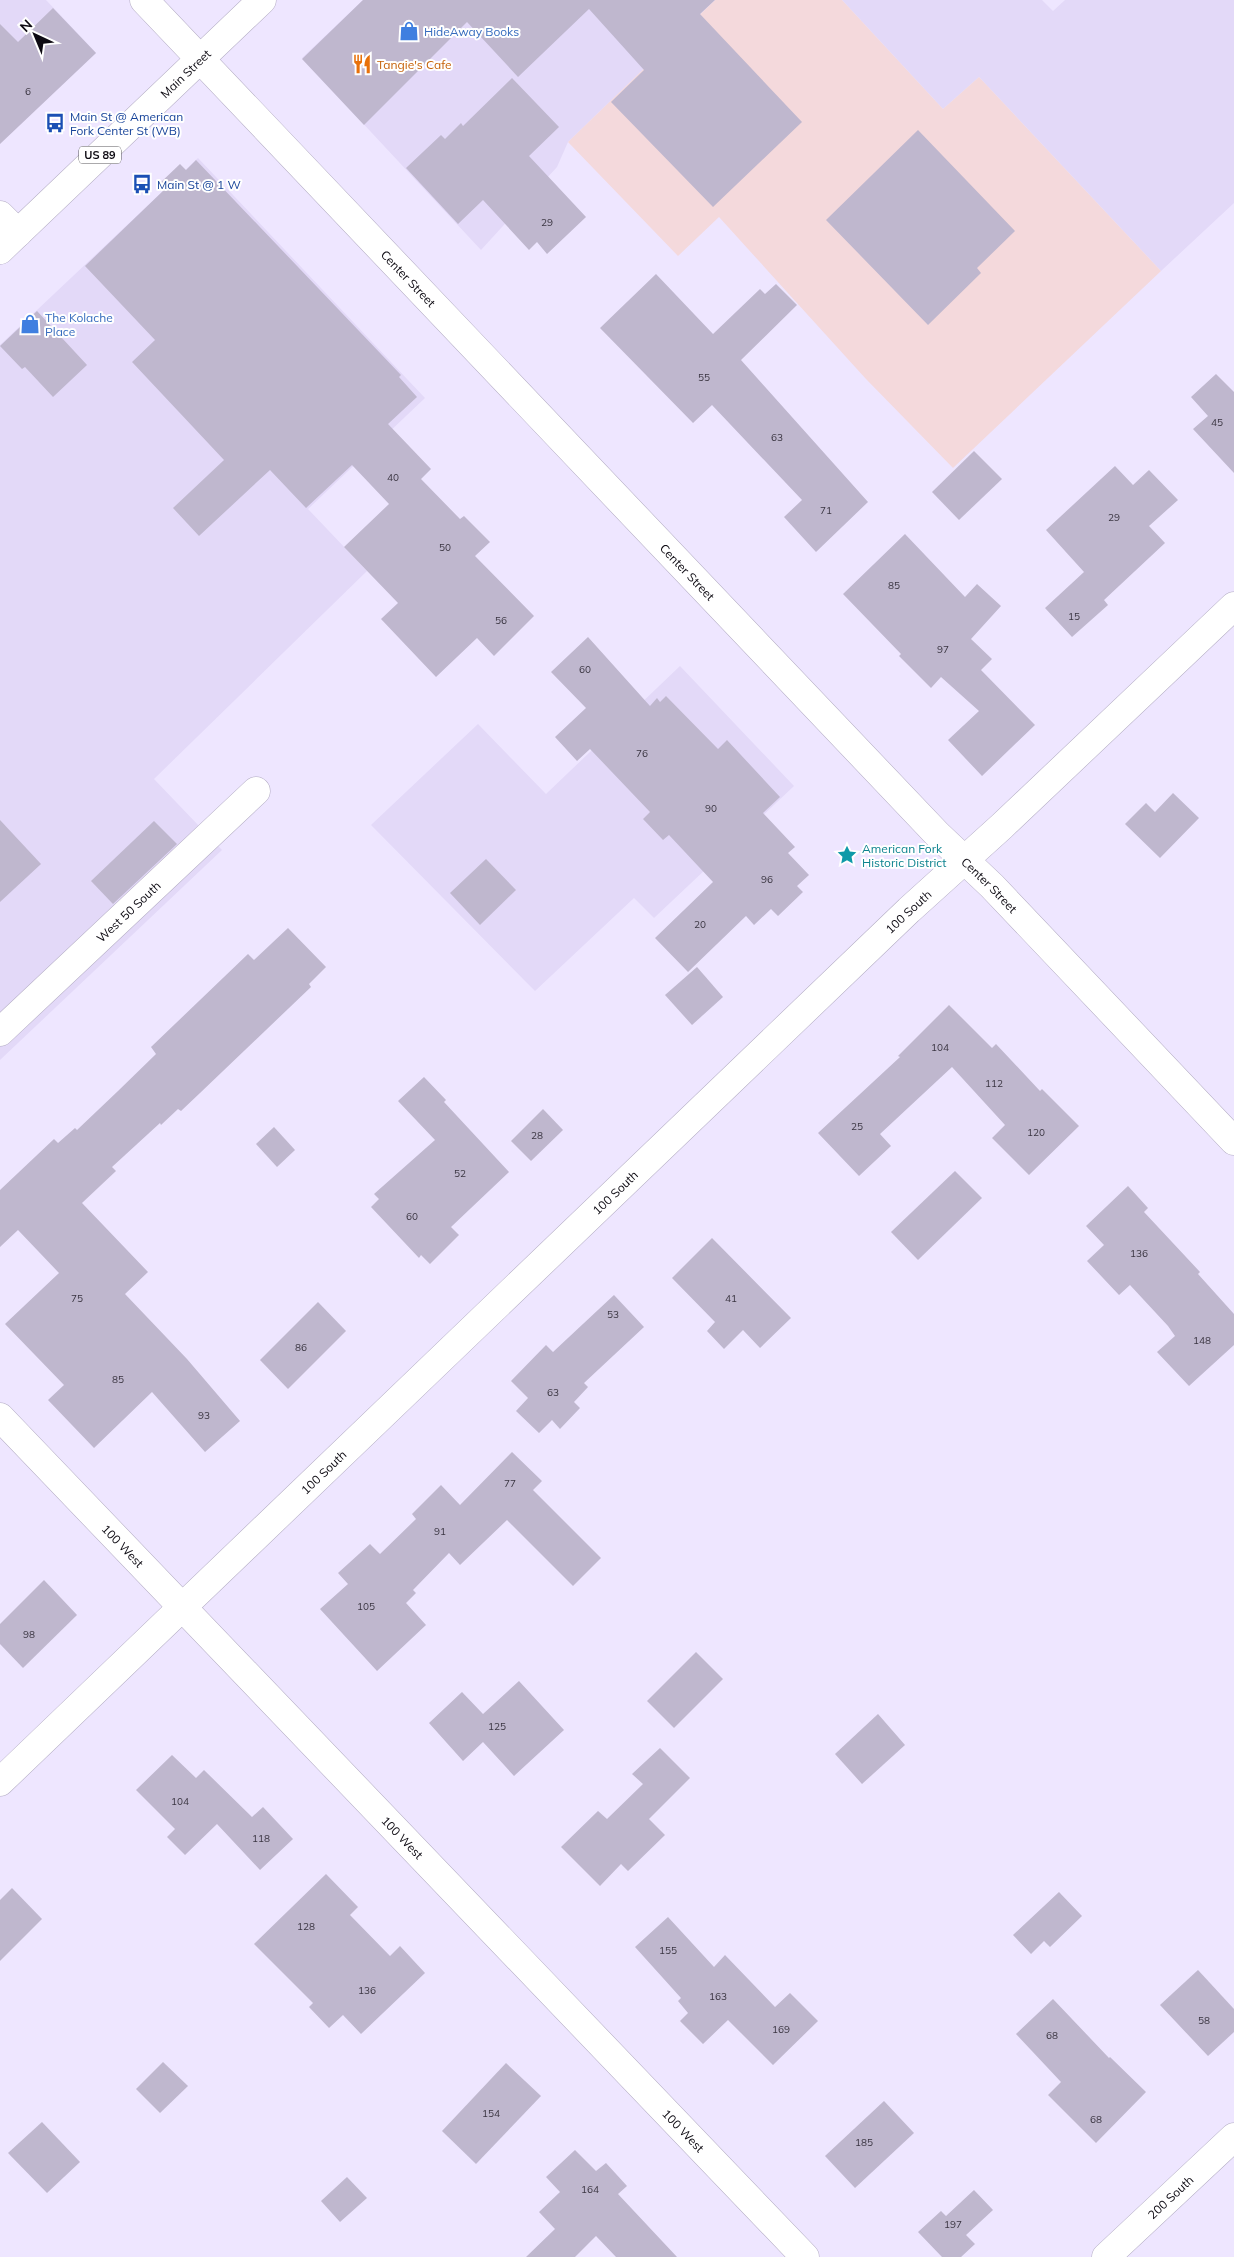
<svg xmlns="http://www.w3.org/2000/svg" width="1234" height="2257" viewBox="0 0 1234 2257" font-family="Mulish,sans-serif">
  <style>
    .built { fill: #e3d9f8 }
    .industrial { fill: #f4d9dc }
    .building { fill: #bfb7ce }
    .lines { fill: none; stroke-linecap: round; stroke-linejoin: round }
    .street-casing { stroke: #b2abc2; stroke-width: 29 }
    .secondary-casing { stroke: #b2abc2; stroke-width: 29 }
    .primary-casing { stroke: #b2abc2; stroke-width: 29 }
    .street { stroke: #fff; stroke-width: 28 }
    .secondary { stroke: #fff; stroke-width: 28 }
    .primary { stroke: #fff; stroke-width: 28 }
    .labels { text-anchor: middle; dominant-baseline: central; stroke-width: 4; stroke-linejoin: round; paint-order: stroke }
    .number-label { font-size: 10px; fill: #3a3541 }
    .shield { fill: #fff; stroke: #565459; stroke-width: 1 }
    .shield-label { font-size: 11px; font-weight: bold; fill: #0d0a12 }
    .shop-label { font-size: 12px; fill: #366cbe; stroke: #fff; text-anchor: start }
    .food-label { font-size: 12px; fill: #c56008; stroke: #fff; text-anchor: start }
    .street-label { font-size: 12px; fill: #0d0a12; stroke: #fff }
    .transit-label { font-size: 12px; fill: #164399; stroke: #fff; text-anchor: start }
    .culture-label { font-size: 12px; fill: #0d838f; stroke: #fff; text-anchor: start }
  </style>
  <rect width="100%" height="100%" fill="#eee6ff"/>
  <g class="built">
    <path d="M0 0H46L96 53 9 135 0 126Z"/>
    <path d="M363 0H715L568 142 557 167 481 250 302 58Z"/>
    <path d="M842 0H1042L1053 11 1065 0H1234V203L1161 271 979 77 943 109Z"/>
    <path d="M198 158 425 398 308 509 367 571 154 779 222 850 0 1060V345Z"/>
    <path d="M680 666 794 786 654 918 634 898 535 991 371 825 478 724 546 794Z"/>
  </g>
  <path class="industrial" d="M715 0H842L943 109 979 77 1161 271 953 468 866 379 719 217 678 256 568 142Z"/>
  <g class="building">
    <path d="M363 0H715L700 14 802 122 713 207 611 102 644 70 589 9 518 77 467 22 364 125 302 59Z"/>
    <path d="M53 8 96 53 0 144V24L18 42Z"/>
    <path d="M512 78 559 127 529 156 586 217 547 254 537 242 529 250 483 200 458 224 406 168 441 135 445 139 461 123 463 126Z"/>
    <path d="M918 130 1015 231 977 268 981 273 928 325 826 220Z"/>
    <path d="M196 160 401 375 399 377 417 397 388 424 431 469 421 479 460 519 464 516 490 542 475 556 534 616 494 656 477 638 436 677 381 619 398 603 344 547 389 504 352 465 306 508 270 470 199 536 173 508 224 460 132 362 155 340 85 266 164 190 159 184 180 164 186 170Z"/>
    <path d="M656 274 713 334 760 289 765 294 776 284 797 305 741 360 868 502 816 552 784 517 802 500 712 405 693 423 600 328Z"/>
    <path d="M37 311 87 365 53 397 25 367 22 369 0 346Z"/>
    <path d="M1216 374 1234 392V473L1193 429 1208 416 1191 397Z"/>
    <path d="M974 451 1002 479 959 520 932 492Z"/>
    <path d="M1115 466 1133 485 1149 470 1178 500 1149 526 1165 543 1104 600 1108 605 1072 637 1045 608 1084 572 1046 530Z"/>
    <path d="M905 534 965 597 977 584 1001 606 971 639 992 659 981 670 1035 725 982 776 948 740 979 711 941 677 931 688 899 656 901 654 843 594Z"/>
    <path d="M588 637 650 706 657 698 660 702 666 696 718 749 727 740 780 797 763 813 795 847 788 853 809 875 797 886 803 892 778 916 771 909 754 925 746 916 688 972 655 938 713 882 669 835 663 840 643 819 650 812 590 749 577 761 555 737 586 708 551 672Z"/>
    <path d="M1173 793 1199 818 1160 858 1125 824 1146 803 1155 812Z"/>
    <path d="M0 820 41 864 0 902Z"/>
    <path d="M154 821 177 844 113 904 91 881Z"/>
    <path d="M486 859 516 890 480 925 450 893Z"/>
    <path d="M288 928 326 967 309 984 311 987 200 1093 181 1111 178 1109 161 1125 160 1123 112 1167 116 1171 82 1203 148 1272 125 1294 187 1359 240 1421 205 1452 152 1392 94 1448 48 1400 64 1385 5 1324 59 1273 18 1230 0 1247V1190L54 1139 58 1143 75 1128 77 1130 118 1091 156 1054 151 1047 248 954 254 960Z"/>
    <path d="M697 967 723 997 692 1025 665 995Z"/>
    <path d="M949 1005 992 1048 996 1044 1040 1091 1042 1089 1079 1126 1029 1175 992 1138 1005 1125 952 1067 880 1134 891 1146 859 1176 818 1133 900 1057 898 1056Z"/>
    <path d="M424 1077 446 1100 444 1102 509 1172 451 1227 459 1235 430 1264 421 1255 419 1258 371 1207 379 1199 374 1194 435 1140 398 1101Z"/>
    <path d="M543 1109 563 1130 531 1161 511 1141Z"/>
    <path d="M274 1127 295 1150 277 1167 256 1144Z"/>
    <path d="M955 1171 982 1198 918 1260 891 1232Z"/>
    <path d="M1128 1186 1148 1208 1144 1212 1200 1272 1198 1274 1234 1314V1345L1189 1386 1157 1352 1175 1336 1168 1326 1130 1285 1119 1295 1087 1261 1104 1245 1086 1226Z"/>
    <path d="M712 1238 791 1318 760 1348 743 1330 724 1349 707 1331 715 1322 672 1278Z"/>
    <path d="M614 1295 644 1327 584 1383 588 1387 574 1402 580 1408 560 1429 552 1420 539 1433 516 1411 528 1398 511 1381 546 1345 553 1352Z"/>
    <path d="M318 1302 346 1331 288 1389 260 1360Z"/>
    <path d="M512 1452 542 1481 533 1490 601 1558 573 1586 507 1520 460 1565 449 1553 413 1590 416 1593 406 1603 426 1625 377 1671 320 1609 348 1584 338 1573 370 1544 380 1554 416 1519 412 1514 441 1485 460 1505Z"/>
    <path d="M44 1580 77 1615 23 1668 0 1644V1624Z"/>
    <path d="M696 1652 723 1679 674 1728 647 1701Z"/>
    <path d="M519 1681 564 1730 514 1776 483 1742 463 1761 429 1723 462 1692 483 1714Z"/>
    <path d="M878 1714 905 1745 862 1784 835 1754Z"/>
    <path d="M660 1748 690 1778 649 1819 665 1835 628 1871 621 1864 600 1886 561 1847 598 1811 607 1819 643 1784 632 1774Z"/>
    <path d="M172 1755 196 1778 204 1770 252 1817 263 1807 293 1839 260 1870 217 1824 185 1855 167 1837 175 1829 136 1790Z"/>
    <path d="M326 1874 358 1907 350 1915 390 1956 400 1946 425 1973 361 2034 343 2015 329 2028 309 2007 313 2003 254 1944Z"/>
    <path d="M12 1888 42 1919 0 1961V1900Z"/>
    <path d="M1059 1892 1082 1916 1050 1947 1044 1941 1031 1954 1013 1935Z"/>
    <path d="M668 1917 714 1967 725 1955 775 2007 790 1993 818 2021 773 2065 728 2020 703 2044 680 2021 688 2013 678 2001 681 1998 635 1947Z"/>
    <path d="M1198 1970 1234 2009V2032L1208 2056 1160 2005Z"/>
    <path d="M1053 1999 1109 2058 1110 2057 1146 2092 1096 2143 1048 2095 1061 2082 1016 2034Z"/>
    <path d="M163 2062 188 2086 160 2113 136 2089Z"/>
    <path d="M506 2063 541 2096 476 2164 442 2131Z"/>
    <path d="M884 2101 914 2133 855 2188 825 2156Z"/>
    <path d="M42 2122 80 2162 47 2193 8 2153Z"/>
    <path d="M575 2150 596 2171 606 2163 627 2186 618 2194 677 2257H616L596 2236 575 2257H526L555 2229 539 2212 560 2192 546 2177Z"/>
    <path d="M347 2177 367 2198 340 2222 321 2201Z"/>
    <path d="M974 2190 993 2210 966 2235 975 2244 961 2257H942L918 2232 941 2211 946 2216Z"/>
  </g>
  <g class="lines">
    <defs>
      <g id="street">
        <path d="M0 215 18 233"/>
        <path id="s1" d="M0 1032 256 791"/>
        <path id="s2" d="M0 1782 909 910 1002 826 1234 606"/>
      </g>
      <g id="secondary">
        <path id="s3" d="M144 0 937 834 992 886 1234 1141"/>
        <path id="s4" d="M0 1417 805 2257"/>
        <path id="s5" d="M1106 2257 1234 2137"/>
      </g>
      <g id="primary">
        <path id="s6" d="M0 250 262 0"/>
      </g>
    </defs>
    <use href="#street" class="street-casing"/>
    <use href="#secondary" class="secondary-casing"/>
    <use href="#primary" class="primary-casing"/>
    <use href="#street" class="street"/>
    <use href="#secondary" class="secondary"/>
    <use href="#primary" class="primary"/>
  </g>
  <defs>
    <symbol id="shop-bare" viewBox="-9 -9 18 18"><path d="M-5-2.5h2.3a2.7 3.5 0 0 1 5.4 0H5L5.5 6h-11ZM-1.5-2.5h3a1.5 2.3 0 0 0-3 0Z" fill="#3f7fe0" stroke="#fff" stroke-width="2.5" paint-order="stroke"/></symbol>
    <symbol id="restaurant-bare" viewBox="-9 -9 18 18"><path d="M-5-6h1v4h1v-4h1v4h1v-4h1v5L-1.5 .5V6h-2V.5L-5-1ZM5-6V6H3V1.5H1.5Q1.5-4 5-6Z" fill="#e8710a" stroke="#fff" stroke-width="2.5" paint-order="stroke"/></symbol>
    <symbol id="bus-bare" viewBox="-9 -9 18 18"><path d="M-5-6H5V4H4V6H2V4H-2V6H-4V4H-5ZM-3.5-4V0h7V-4ZM-3.5 1.2v1.5H-2V1.2ZM2 1.2v1.5H3.5V1.2Z" fill="#1a4fb4" stroke="#fff" stroke-width="2.5" paint-order="stroke"/></symbol>
    <symbol id="sight-bare" viewBox="-9 -9 18 18"><path d="M0-6L1.8-2.2L6-1.7L2.9 1.2L3.7 5.4L0 3.3L-3.7 5.4L-2.9 1.2L-6-1.7L-1.8-2.2Z" fill="#0f9aa8" stroke="#fff" stroke-width="2.5" paint-order="stroke"/></symbol>
  </defs>
  <g fill-rule="evenodd">
    <use href="#shop-bare" x="395" y="17" width="28" height="28"/>
    <use href="#restaurant-bare" x="348" y="50" width="28" height="28"/>
    <use href="#bus-bare" x="41" y="109" width="28" height="28"/>
    <use href="#bus-bare" x="128" y="170" width="28" height="28"/>
    <use href="#shop-bare" x="16" y="310" width="28" height="28"/>
    <use href="#sight-bare" x="833" y="841" width="28" height="28"/>
  </g>
  <g class="labels">
    <g class="number-label">
      <text x="28" y="91">6</text>
      <text x="547" y="222">29</text>
      <text x="704" y="377">55</text>
      <text x="1217" y="422">45</text>
      <text x="777" y="437">63</text>
      <text x="393" y="477">40</text>
      <text x="826" y="510">71</text>
      <text x="1114" y="517">29</text>
      <text x="445" y="547">50</text>
      <text x="894" y="585">85</text>
      <text x="1074" y="616">15</text>
      <text x="501" y="620">56</text>
      <text x="943" y="649">97</text>
      <text x="585" y="669">60</text>
      <text x="642" y="753">76</text>
      <text x="711" y="808">90</text>
      <text x="767" y="879">96</text>
      <text x="700" y="924">20</text>
      <text x="940" y="1047">104</text>
      <text x="994" y="1083">112</text>
      <text x="857" y="1126">25</text>
      <text x="1036" y="1132">120</text>
      <text x="537" y="1135">28</text>
      <text x="460" y="1173">52</text>
      <text x="412" y="1216">60</text>
      <text x="1139" y="1253">136</text>
      <text x="77" y="1298">75</text>
      <text x="731" y="1298">41</text>
      <text x="613" y="1314">53</text>
      <text x="1202" y="1340">148</text>
      <text x="301" y="1347">86</text>
      <text x="118" y="1379">85</text>
      <text x="553" y="1392">63</text>
      <text x="204" y="1415">93</text>
      <text x="510" y="1483">77</text>
      <text x="440" y="1531">91</text>
      <text x="366" y="1606">105</text>
      <text x="29" y="1634">98</text>
      <text x="497" y="1726">125</text>
      <text x="180" y="1801">104</text>
      <text x="261" y="1838">118</text>
      <text x="306" y="1926">128</text>
      <text x="668" y="1950">155</text>
      <text x="367" y="1990">136</text>
      <text x="718" y="1996">163</text>
      <text x="1204" y="2020">58</text>
      <text x="781" y="2029">169</text>
      <text x="1052" y="2035">68</text>
      <text x="491" y="2113">154</text>
      <text x="1096" y="2119">68</text>
      <text x="864" y="2142">185</text>
      <text x="590" y="2189">164</text>
      <text x="953" y="2224">197</text>
    </g>
    <rect class="shield" x="79" y="146.5" width="42" height="17" rx="4"/>
    <g class="shield-label">
      <text x="100" y="155">US 89</text>
    </g>
    <g class="shop-label">
      <text x="424" y="31">HideAway Books</text>
      <text x="45" y="317">The Kolache<tspan x="45" dy="14">Place</tspan></text>
    </g>
    <g class="food-label">
      <text x="377" y="64">Tangie's Cafe</text>
    </g>
    <g class="street-label">
      <text stroke="none"><textPath href="#s6" startOffset="256">Main Street</textPath></text>
      <text stroke="none"><textPath href="#s3" startOffset="384">Center Street</textPath></text>
      <text stroke="none"><textPath href="#s3" startOffset="789">Center Street</textPath></text>
      <text stroke="none"><textPath href="#s3" startOffset="1224">Center Street</textPath></text>
      <text stroke="none"><textPath href="#s1" startOffset="176">West 50 South</textPath></text>
      <text stroke="none"><textPath href="#s2" startOffset="1258">100 South</textPath></text>
      <text stroke="none"><textPath href="#s2" startOffset="852">100 South</textPath></text>
      <text stroke="none"><textPath href="#s2" startOffset="448">100 South</textPath></text>
      <text stroke="none"><textPath href="#s4" startOffset="178">100 West</textPath></text>
      <text stroke="none"><textPath href="#s4" startOffset="582">100 West</textPath></text>
      <text stroke="none"><textPath href="#s4" startOffset="988">100 West</textPath></text>
      <text stroke="none"><textPath href="#s5" startOffset="88">200 South</textPath></text>
    </g>
    <g class="transit-label">
      <text x="70" y="116">Main St @ American<tspan x="70" dy="14">Fork Center St (WB)</tspan></text>
      <text x="157" y="184">Main St @ 1 W</text>
    </g>
    <g class="culture-label">
      <text x="862" y="848">American Fork<tspan x="862" dy="14">Historic District</tspan></text>
    </g>
  </g>
  <g transform="translate(35 35) rotate(316)" stroke="#ffffff" stroke-width="4" paint-order="stroke">
  <path d="M0-4L9 19L0 12L-9 19Z" fill="#0d0a12"/>
  <text y="-8" font-size="14" font-weight="bold" text-anchor="middle" fill="#0d0a12">N</text>
  </g>
</svg>
